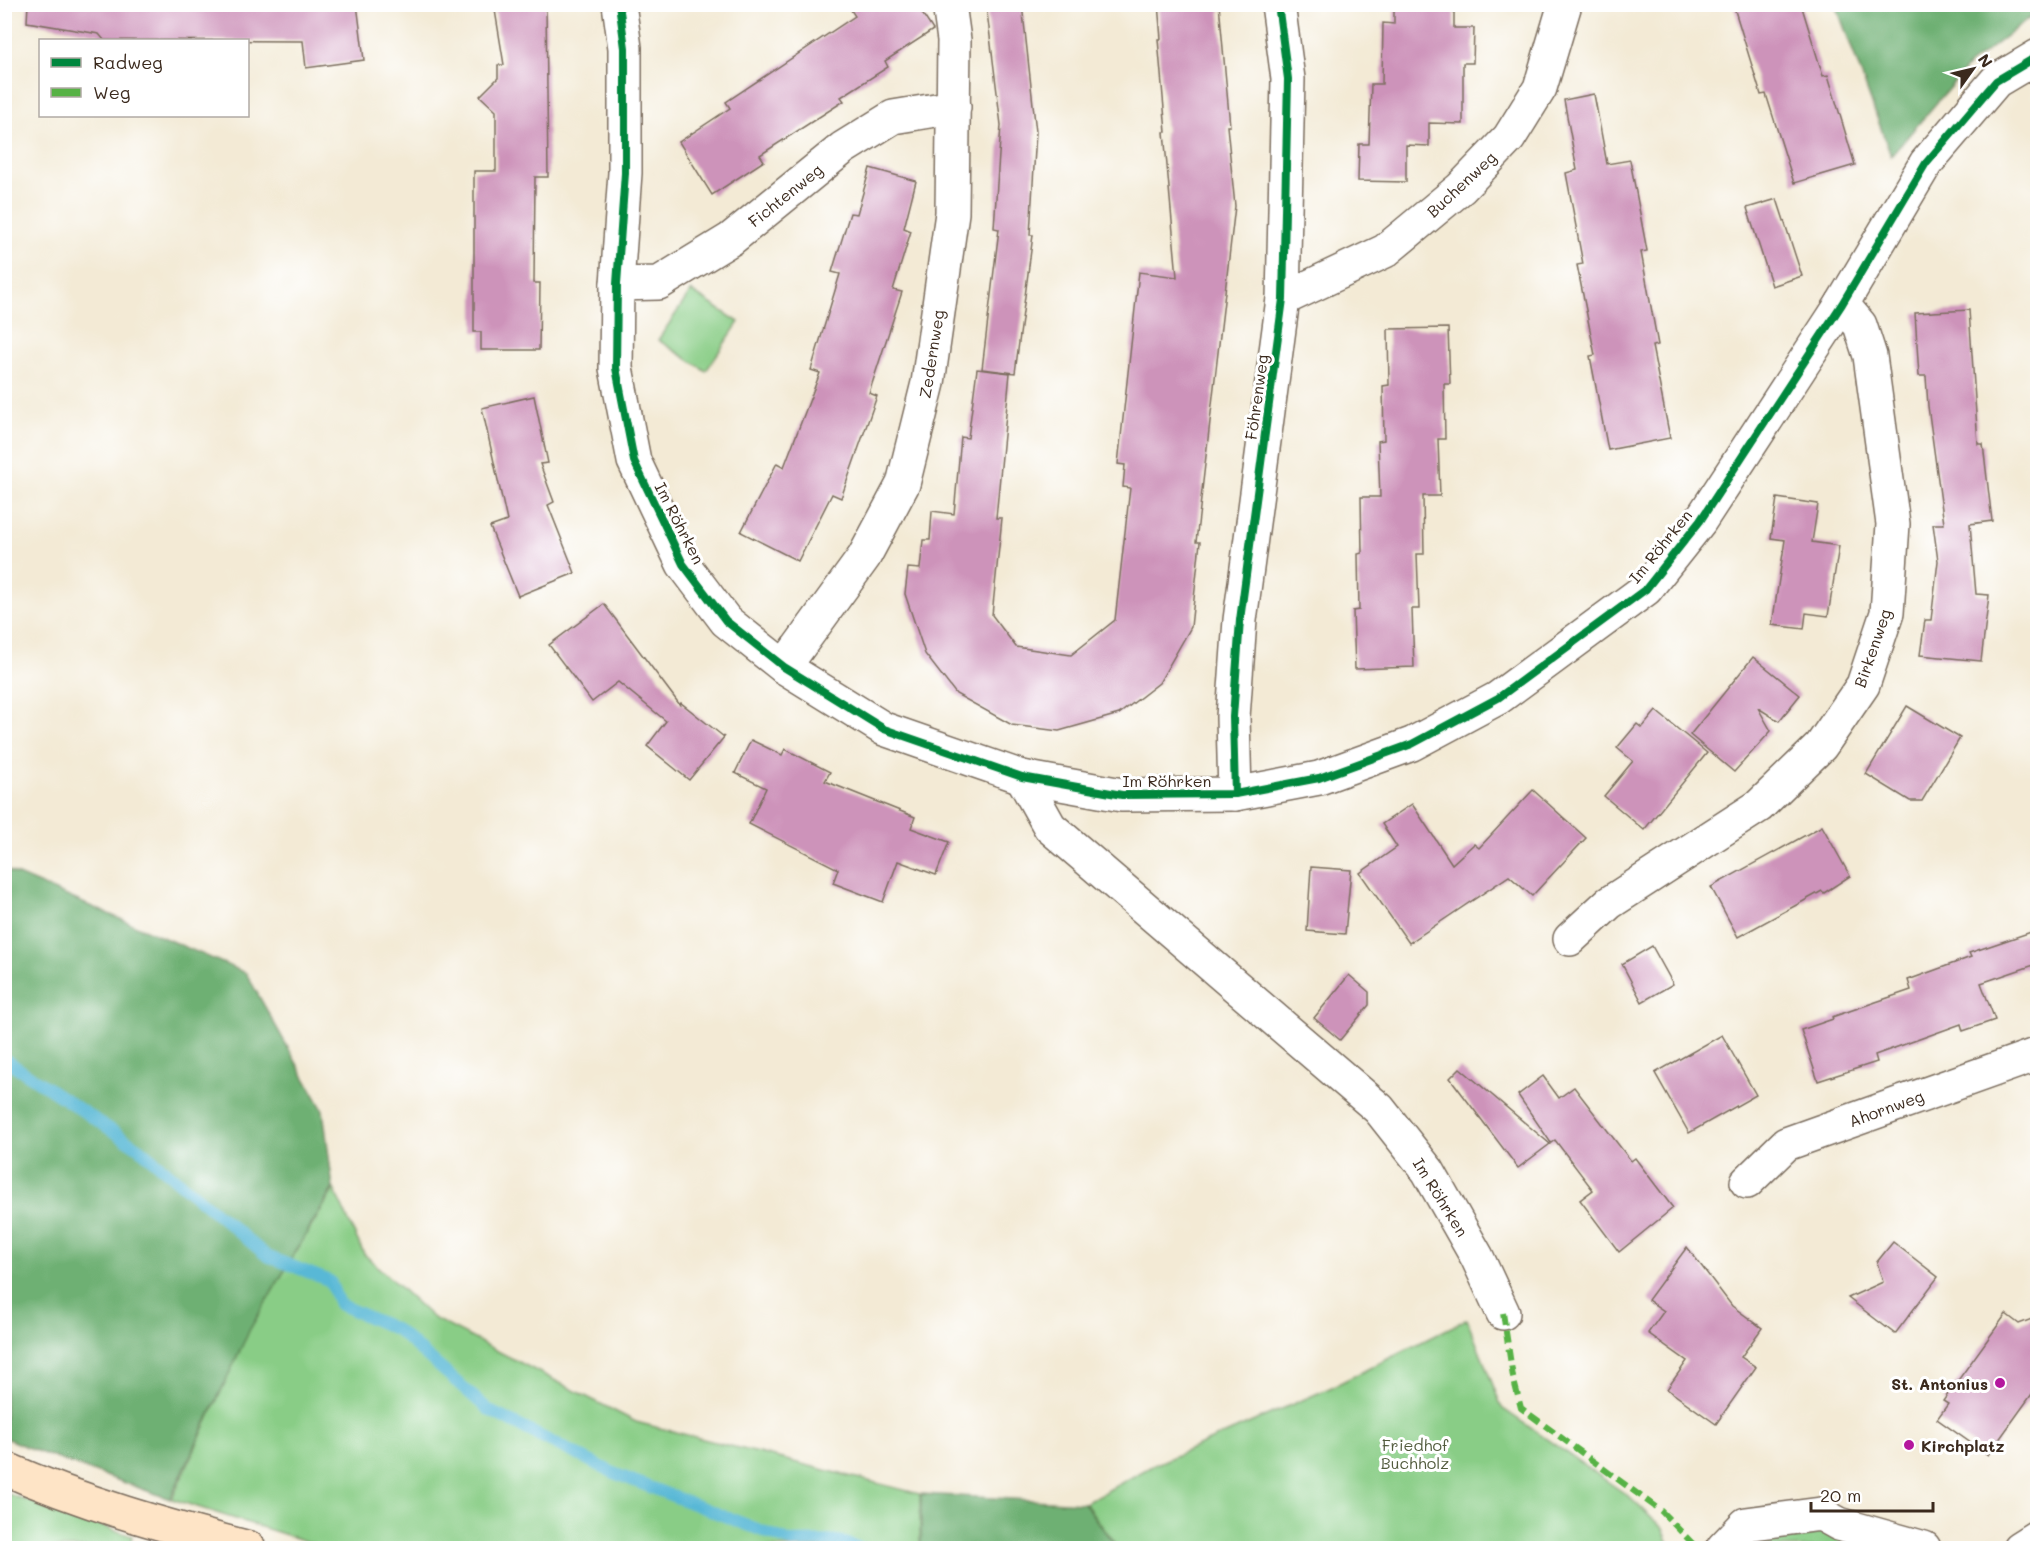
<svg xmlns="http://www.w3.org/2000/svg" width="2042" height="1553" viewBox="0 0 2042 1553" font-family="Mali,sans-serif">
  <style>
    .green { fill: #89cd86; stroke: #627c52; stroke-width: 1.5 }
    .forest { fill: #6eb073; stroke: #546d48; stroke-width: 1.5 }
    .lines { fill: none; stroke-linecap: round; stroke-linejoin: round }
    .stream { stroke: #58b8d6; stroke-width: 12 }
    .building { fill: #cd93ba }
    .street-casing { stroke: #7b6d5e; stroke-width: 36 }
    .secondary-casing { stroke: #7b6d5e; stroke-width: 36 }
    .street { stroke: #fff; stroke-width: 33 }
    .secondary { stroke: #fee4c6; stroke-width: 33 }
    .quiet { stroke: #57b245; stroke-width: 6; stroke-dasharray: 12 6; stroke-linecap: butt }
    .cycleway-casing { stroke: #fff; stroke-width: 11 }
    .cycleway { stroke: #00873e; stroke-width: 8 }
    .poi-dot { fill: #b5179e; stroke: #fff; stroke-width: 2 }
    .labels { text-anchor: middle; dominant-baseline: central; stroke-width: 6; stroke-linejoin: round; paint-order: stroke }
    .street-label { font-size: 16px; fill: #3b2a1e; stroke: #fff }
    .poi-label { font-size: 16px; font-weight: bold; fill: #3b2a1e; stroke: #fff; text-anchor: end }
    .park-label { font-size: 16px; fill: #525b3d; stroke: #fff }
  </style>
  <rect width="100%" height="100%" fill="#fff"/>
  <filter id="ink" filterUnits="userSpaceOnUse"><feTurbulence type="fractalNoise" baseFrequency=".0167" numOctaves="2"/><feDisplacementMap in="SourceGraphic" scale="12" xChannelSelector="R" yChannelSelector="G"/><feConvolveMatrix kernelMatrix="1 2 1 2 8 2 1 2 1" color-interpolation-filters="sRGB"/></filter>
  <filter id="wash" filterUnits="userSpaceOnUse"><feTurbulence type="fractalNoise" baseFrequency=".008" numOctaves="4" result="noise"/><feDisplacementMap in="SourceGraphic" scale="24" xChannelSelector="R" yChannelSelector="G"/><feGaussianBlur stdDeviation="1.35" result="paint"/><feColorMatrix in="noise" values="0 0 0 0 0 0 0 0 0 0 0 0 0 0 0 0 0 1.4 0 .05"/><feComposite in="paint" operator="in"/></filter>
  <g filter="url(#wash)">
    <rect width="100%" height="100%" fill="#f3ead5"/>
    <g class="green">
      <path d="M691 291 739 322 706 371 658 340Z"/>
      <path d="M334 1189 364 1254 433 1318 636 1422 920 1494V1548H328L172 1499 250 1328Z"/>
      <path d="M1467 1319 1502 1408 1627 1495 1663 1529 1671 1548H1118L1085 1503 1152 1466 1332 1387Z"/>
      <path d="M5 1493 132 1536 130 1548H5Z"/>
      <path d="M1804 1521 1893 1548H1758L1759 1545Z"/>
    </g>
    <g class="forest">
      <path d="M1836 5H2037V15L2027 20 1969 65 1891 156Z"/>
      <path d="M4 869 246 973 323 1110 333 1188 250 1329 170 1499 39 1452 5 1438Z"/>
      <path d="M921 1494 1084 1503 1117 1548H921Z"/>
    </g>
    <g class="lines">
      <path class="stream" d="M4 1059 140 1149 267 1256 330 1281 339 1304 397 1330 490 1411 616 1474 791 1542 838 1541 861 1548"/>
    </g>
    <g id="blocks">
      <g class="building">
        <path d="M28 4H357L364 60 306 68 303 41 104 40 99 34 27 22Z"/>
        <path d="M494 4H546L548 177H535L534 283H540L539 350H481V332H474V171H496V111L480 96 498 78V65H504Z"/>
        <path d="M847 4H916L933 30 885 61 888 67 841 97 844 101 760 155 764 161 712 195 679 142 730 108 726 102 855 16Z"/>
        <path d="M986 4H1022L1036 132 1030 235H1033L1015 373 982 369 999 229 994 228 1001 125Z"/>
        <path d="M1158 4H1219L1230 126H1227L1235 206 1196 542H1200L1191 627 1159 683 1119 714 1059 731 1012 725 956 694 925 654 905 594 908 568 920 569 923 540H930L932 511 954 514 961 437 968 438 977 369 1010 373 996 518H1002L992 615 1016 647 1071 655 1115 620 1130 488 1123 487 1125 465 1118 464 1139 272 1177 277 1164 132H1166L1158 39H1161Z"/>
        <path d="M1394 4H1454V28H1474L1473 63H1463V124L1429 123V146L1406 145V182L1358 181 1359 144H1369L1371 84H1382L1383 23 1394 24Z"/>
        <path d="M1733 4H1801L1823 76 1828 75 1855 165 1794 183 1766 94 1761 95Z"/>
        <path d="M1594 94 1607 164 1630 160 1647 251 1641 252 1658 345 1652 346 1670 438 1608 450 1590 356 1595 355 1577 265 1583 264 1566 173 1577 170 1564 100Z"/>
        <path d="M870 168 916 181 904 228 911 231 893 290 902 292 869 393 877 396 841 498 832 494 798 561 741 532 777 463 784 467 820 373 811 370 840 274 832 272 850 213 857 214Z"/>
        <path d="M1777 199 1802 276 1772 286 1747 208Z"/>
        <path d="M1969 310 1978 444H1983L1992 521 1970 524 1976 594 1989 595 1981 661 1920 655 1925 620H1931L1938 561 1933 524H1944L1928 406 1926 376H1919L1915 313Z"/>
        <path d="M1448 328 1450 384H1444L1445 439H1438L1440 496H1423L1424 554H1417L1419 609H1412L1414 667 1355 669 1353 611 1359 610 1358 554 1362 553 1361 497H1380L1378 441 1384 440 1383 386 1389 385 1388 329Z"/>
        <path d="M534 396 548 463 540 464 554 502 548 505 575 573 518 596 490 527 507 521 482 408Z"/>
        <path d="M1777 498 1818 504 1812 542 1839 546 1828 616 1806 613 1804 629 1772 625 1785 540 1771 538Z"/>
        <path d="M604 604 680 705 681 703 724 737 689 780 647 746 666 721 618 682 592 702 549 645Z"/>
        <path d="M1753 657 1800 695 1779 721 1758 708 1771 731 1734 772 1690 735Z"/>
        <path d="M1907 706 1960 738 1922 801H1910L1866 774Z"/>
        <path d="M1656 711 1707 753 1644 830 1604 796 1633 761 1617 748 1637 724 1642 728Z"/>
        <path d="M751 740 782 755 785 749 830 772 825 781 915 817 911 828 949 842 936 875 898 861 883 902 833 883 838 869 749 824 766 788 735 773Z"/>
        <path d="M1533 790 1586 838 1532 896 1509 876 1409 943 1360 873 1397 847 1382 824 1412 804 1452 864 1474 844 1479 848Z"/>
        <path d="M1822 826 1850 876 1824 893 1822 891 1738 937 1711 887Z"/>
        <path d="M1311 867 1351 870 1345 934 1307 931Z"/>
        <path d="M2037 930V964L1981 983 1995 1020 1963 1031 1961 1024 1875 1055 1877 1062 1818 1081 1801 1030 1833 1019 1832 1017 1911 990 1908 980 1971 957 1969 953Z"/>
        <path d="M1652 946 1673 984 1642 1002 1622 964Z"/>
        <path d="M1349 975 1369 992V1005L1340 1040 1314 1018Z"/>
        <path d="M1722 1035 1756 1095 1689 1133 1655 1073Z"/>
        <path d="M1460 1068 1550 1144 1518 1168 1450 1078Z"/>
        <path d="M1543 1076 1559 1098 1574 1087 1631 1161 1635 1158 1673 1208 1619 1252 1580 1200 1593 1190 1555 1140 1551 1143 1518 1095Z"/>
        <path d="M1893 1242 1938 1277 1895 1334 1848 1298 1883 1282 1877 1262Z"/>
        <path d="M1687 1247 1732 1306 1762 1328 1741 1357 1756 1367 1716 1424 1667 1389 1687 1361 1648 1333 1664 1311 1648 1300Z"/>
        <path d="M2006 1314 2019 1324 2037 1317V1387L1988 1455 1937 1419 1948 1404 1943 1401Z"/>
      </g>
    </g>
  </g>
  <g filter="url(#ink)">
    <use href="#blocks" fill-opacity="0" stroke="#7b6d5e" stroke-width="1.5"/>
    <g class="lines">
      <defs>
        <g id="street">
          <path d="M619 4 625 48V173L617 284 616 368 634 461 683 564 726 621 784 667 884 729 1022 777 1122 795 1235 794 1319 778 1412 744 1498 698 1646 589 1700 521 1842 304 1926 163 1996 81 2038 56"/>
          <path d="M617 284 659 283 731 239 843 148 893 117 954 107"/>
          <path d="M1283 299 1385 251 1461 188 1509 138 1540 88 1565 4"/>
          <path d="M784 667 864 557 903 484 928 383 952 213 954 40 949 4"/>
          <path d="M1022 777 1050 827 1379 1109 1428 1171 1477 1257 1503 1313"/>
          <path d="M1235 794 1233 717 1240 620 1283 299 1288 79 1278 4"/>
          <path d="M1570 939 1609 903 1759 806 1821 746 1863 685 1887 613 1893 524 1870 356 1860 325 1842 304"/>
          <path d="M1747 1182 1786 1144 2038 1054"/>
          <path d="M1723 1548 1746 1524 1821 1514 1839 1524 1924 1548"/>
          <path d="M2019 1548 2038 1536"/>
        </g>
        <path id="secondary" d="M4 1468C83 1503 166 1526 249 1548"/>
      </defs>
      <use href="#street" class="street-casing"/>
      <use href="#secondary" class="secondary-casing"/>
      <use href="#street" class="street"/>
      <use href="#secondary" class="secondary"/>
      <path class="quiet" d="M1503 1313 1513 1377 1521 1408 1661 1511 1697 1548"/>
      <defs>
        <g id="cycleway">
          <path d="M619 4 625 48V173L617 284 616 368 634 461 683 564 726 621 784 667 884 729 1022 777 1122 795 1235 794 1319 778 1412 744 1498 698 1646 589 1700 521 1842 304 1926 163 1996 81 2038 56"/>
          <path d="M1235 794 1233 717 1240 620 1283 299 1288 79 1278 4"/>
        </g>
      </defs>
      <use href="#cycleway" class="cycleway-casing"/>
      <use href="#cycleway" class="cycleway"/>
    </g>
  </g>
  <g class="poi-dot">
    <circle cx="2000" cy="1383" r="6"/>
    <circle cx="1909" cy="1445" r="6"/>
  </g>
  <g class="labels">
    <g class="street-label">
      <text transform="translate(1461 184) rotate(-43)">Buchenweg</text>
      <text transform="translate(785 195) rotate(-39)">Fichtenweg</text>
      <text transform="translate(931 354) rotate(-81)">Zedernweg</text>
      <text transform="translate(1256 397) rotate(-82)">Föhrenweg</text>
      <text transform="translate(680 523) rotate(63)">Im Röhrken</text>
      <text transform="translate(1660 546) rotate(-51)">Im Röhrken</text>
      <text transform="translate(1872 648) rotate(-71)">Birkenweg</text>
      <text x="1167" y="780">Im Röhrken</text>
      <text transform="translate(1886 1108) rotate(-20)">Ahornweg</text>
      <text transform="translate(1441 1197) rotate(58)">Im Röhrken</text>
    </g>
    <g class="poi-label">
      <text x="1988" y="1383">St. Antonius</text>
      <text x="1921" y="1445" text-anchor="start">Kirchplatz</text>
    </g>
    <g class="park-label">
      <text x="1415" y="1444">Friedhof<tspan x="1415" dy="18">Buchholz</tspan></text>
    </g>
  </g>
  <rect width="2042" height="1553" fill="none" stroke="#fff" stroke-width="24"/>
  <rect x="39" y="39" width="210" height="78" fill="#ffffff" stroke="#b1aaa5" stroke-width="1.5"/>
  <rect x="51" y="58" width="30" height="9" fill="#00873e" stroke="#b1aaa5" stroke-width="1.5"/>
  <text x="93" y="69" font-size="18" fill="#3b2a1e">Radweg</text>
  <rect x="51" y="88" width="30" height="9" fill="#57b245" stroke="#b1aaa5" stroke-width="1.5"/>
  <text x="93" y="99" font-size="18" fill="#3b2a1e">Weg</text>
  <g transform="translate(1973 69) rotate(56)" stroke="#ffffff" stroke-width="4.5" paint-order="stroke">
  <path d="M0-4.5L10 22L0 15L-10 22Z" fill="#3b2a1e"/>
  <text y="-9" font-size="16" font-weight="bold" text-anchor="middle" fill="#3b2a1e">N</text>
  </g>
  <path d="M1811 1502v9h122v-9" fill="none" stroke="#3b2a1e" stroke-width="3"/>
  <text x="1820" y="1502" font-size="18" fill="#3b2a1e" stroke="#ffffff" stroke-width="4.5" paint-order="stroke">20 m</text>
</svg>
